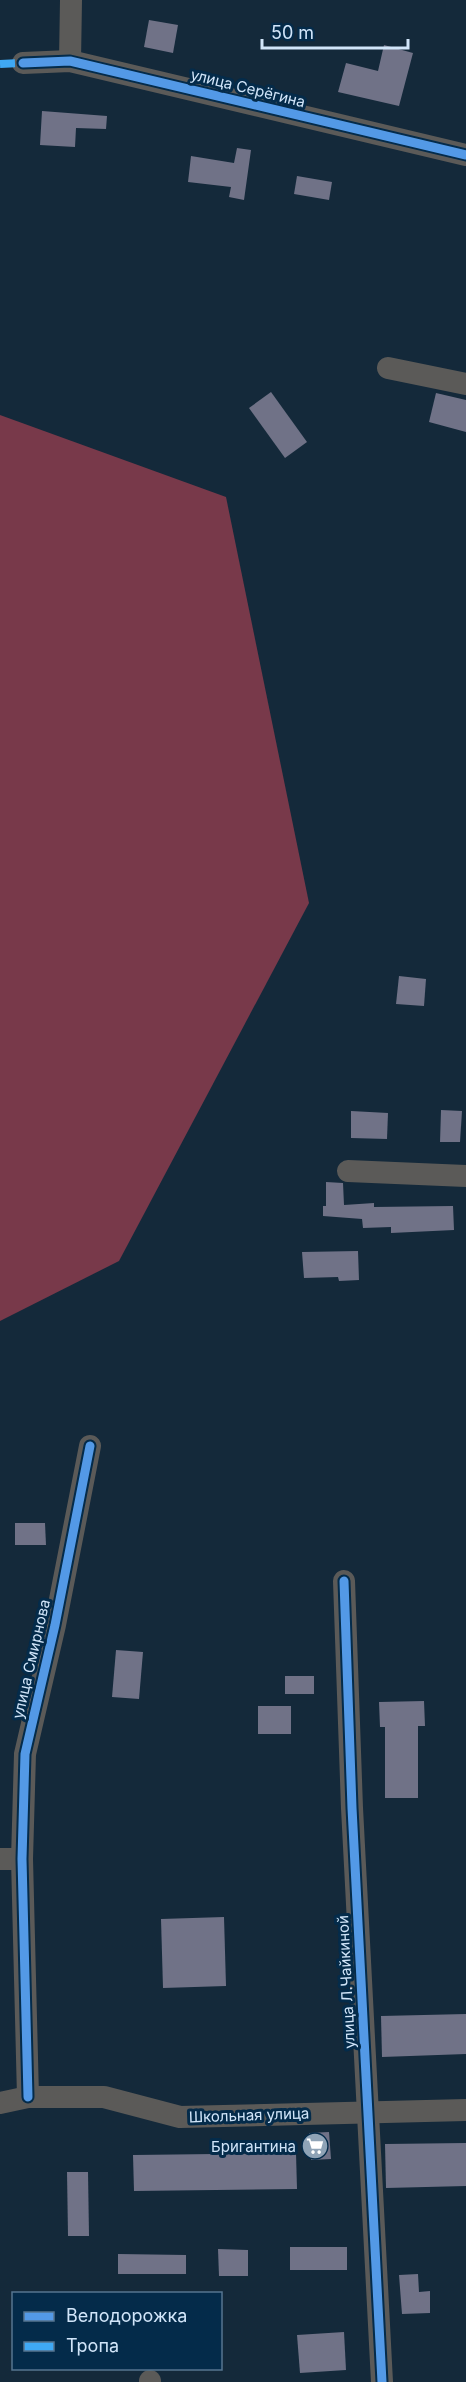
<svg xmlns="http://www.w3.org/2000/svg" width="466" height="2382" viewBox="0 0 466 2382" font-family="Inter,sans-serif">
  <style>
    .forest { fill: #78394a }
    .building { fill: #707287 }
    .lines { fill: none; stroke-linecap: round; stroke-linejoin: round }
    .minor { stroke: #5b5a58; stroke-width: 22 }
    .quiet { stroke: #3fa9f5; stroke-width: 8; stroke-dasharray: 15 8; stroke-linecap: butt }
    .cycleway-casing { stroke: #042b4a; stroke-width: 13 }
    .cycleway { stroke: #5399e6; stroke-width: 9 }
    .labels { text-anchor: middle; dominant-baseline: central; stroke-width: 6; stroke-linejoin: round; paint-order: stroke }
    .street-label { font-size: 15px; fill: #d1e5f9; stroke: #042b4a }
    .poi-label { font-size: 15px; fill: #d1e5f9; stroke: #042b4a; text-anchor: end }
  </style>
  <rect width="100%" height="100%" fill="#14293a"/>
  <path class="forest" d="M0 415 226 497 309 903 119 1261 0 1321Z"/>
  <g class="building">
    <path d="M149 20 178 25 173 53 144 47Z"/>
    <path d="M384 45 413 53 399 106 338 92 346 63 378 71Z"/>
    <path d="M42 111 107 116 106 129 76 128 75 147 40 145Z"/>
    <path d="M237 148 251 150 244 200 229 197 231 187 188 182 191 156 234 163Z"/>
    <path d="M297 176 332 182 329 200 294 194Z"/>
    <path d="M271 392 307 442 285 458 249 408Z"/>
    <path d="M436 393 466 400V432L429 422Z"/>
    <path d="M399 976 426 979 424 1006 396 1004Z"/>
    <path d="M441 1110 462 1111 460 1142H440Z"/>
    <path d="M351 1111 388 1113 387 1139 351 1138Z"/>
    <path d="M326 1182 343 1183 344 1205 374 1203V1207L453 1206 454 1230 391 1233V1227L363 1228 362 1219 323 1216V1206H326Z"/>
    <path d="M358 1251 359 1280 339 1281 338 1277 304 1278 302 1252Z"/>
    <path d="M15 1523H45L46 1545H15Z"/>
    <path d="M116 1650 143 1652 139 1699 112 1697Z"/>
    <rect x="285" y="1676" width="29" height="18"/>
    <path d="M424 1701 425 1726H418V1798H385V1727H380L379 1702Z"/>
    <rect x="258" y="1706" width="33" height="28"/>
    <path d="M224 1917 226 1986 163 1988 161 1919Z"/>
    <path d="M466 2014V2054L382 2057 381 2016Z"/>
    <path d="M329 2132 331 2159 311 2160 309 2133Z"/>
    <path d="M466 2143V2186L386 2188 385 2144Z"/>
    <path d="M296 2153 297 2189 134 2191 133 2155Z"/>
    <path d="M67 2172H88L89 2236H68Z"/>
    <rect x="290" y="2247" width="57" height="23"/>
    <path d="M218 2249 248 2250V2276H219Z"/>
    <path d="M118 2254 186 2255V2274H118Z"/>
    <path d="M418 2274 419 2292 430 2291V2313L402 2314 399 2275Z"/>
    <path d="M344 2332 346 2370 300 2373 297 2335Z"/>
  </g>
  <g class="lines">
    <g class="minor">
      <path d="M70 61 71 0"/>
      <path d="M23 63 70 61 466 155"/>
      <path d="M388 368 466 384"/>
      <path d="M348 1171 466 1176"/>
      <path d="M344 1581 352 1808 382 2382"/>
      <path d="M0 1859H22"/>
      <path d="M28 2097 22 1859 25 1754 55 1625 90 1446"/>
      <path d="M0 2103 28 2097H104L180 2117 466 2110"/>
      <path d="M150 2382V2381"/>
    </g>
    <path class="quiet" d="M0 64 23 63"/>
    <defs>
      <g id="cycleway">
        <path d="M23 63 70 61 466 155"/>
        <path d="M344 1581 352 1808 382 2382"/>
        <path d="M28 2097 22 1859 25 1754 55 1625 90 1446"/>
      </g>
    </defs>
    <use href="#cycleway" class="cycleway-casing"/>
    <use href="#cycleway" class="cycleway"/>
  </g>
  <defs>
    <symbol id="supermarket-disc" viewBox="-11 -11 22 22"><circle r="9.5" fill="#8fa3b6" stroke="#042b4a"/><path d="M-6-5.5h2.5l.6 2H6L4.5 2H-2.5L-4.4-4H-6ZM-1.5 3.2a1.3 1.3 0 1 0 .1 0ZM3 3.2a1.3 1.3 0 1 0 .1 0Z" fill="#fff"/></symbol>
  </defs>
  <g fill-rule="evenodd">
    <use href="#supermarket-disc" x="300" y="2131" width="30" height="30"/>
  </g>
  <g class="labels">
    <g class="street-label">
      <text transform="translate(248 88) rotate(14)">улица Серёгина</text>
      <text transform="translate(31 1659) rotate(-77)">улица Смирнова</text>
      <text transform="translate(346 1982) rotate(-93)">улица Л.Чайкиной</text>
      <text transform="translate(249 2115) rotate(-2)">Школьная улица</text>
    </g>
    <g class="poi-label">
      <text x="296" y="2146">Бригантина</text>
    </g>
  </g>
  <rect x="12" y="2292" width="210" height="78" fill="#042b4a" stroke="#567590" stroke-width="1.5"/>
  <rect x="24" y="2312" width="30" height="9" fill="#5399e6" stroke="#567590" stroke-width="1.5"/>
  <text x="66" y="2322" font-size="18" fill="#d1e5f9">Велодорожка</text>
  <rect x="24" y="2342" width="30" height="9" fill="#3fa9f5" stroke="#567590" stroke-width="1.5"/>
  <text x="66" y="2352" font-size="18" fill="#d1e5f9">Тропа</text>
  <path d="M262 39v9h146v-9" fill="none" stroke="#d1e5f9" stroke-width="3"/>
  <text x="271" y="39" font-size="18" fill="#d1e5f9" stroke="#042b4a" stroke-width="4.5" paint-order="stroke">50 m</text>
</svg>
